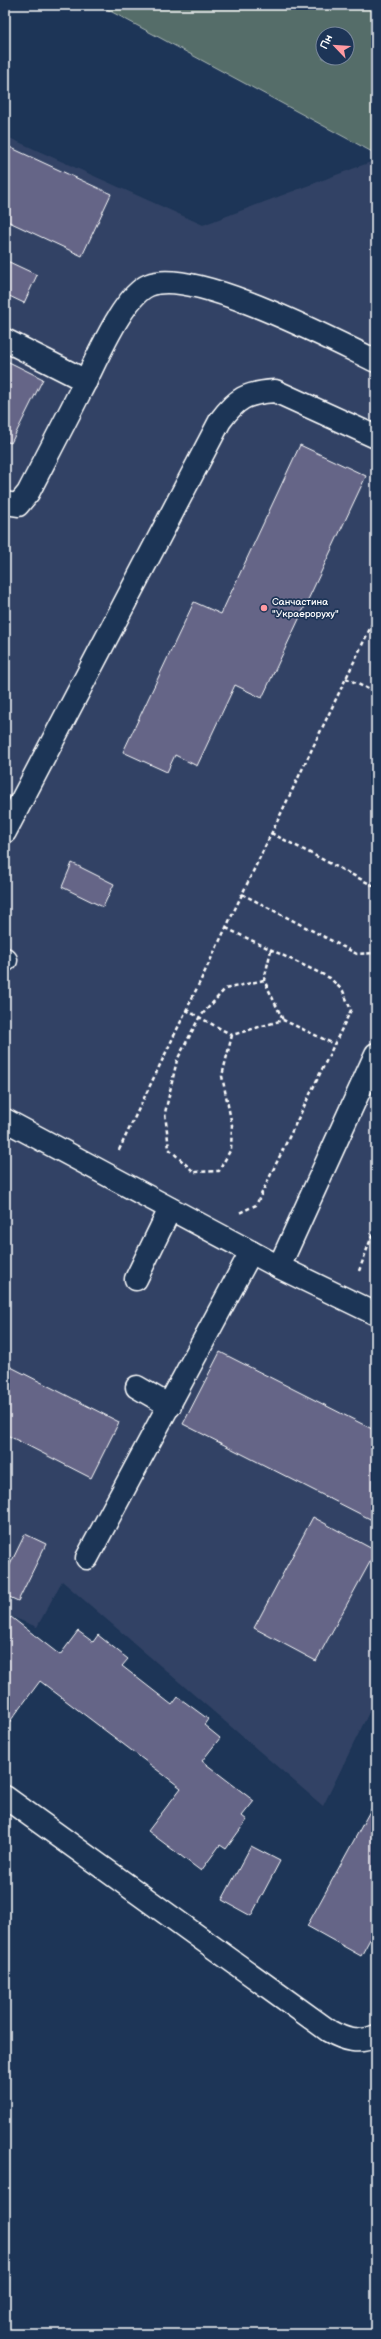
<svg xmlns="http://www.w3.org/2000/svg" width="381" height="2339" viewBox="0 0 381 2339" font-family="'Balsamiq Sans',sans-serif">
  <style>
    .built { fill: #334365 }
    .green { fill: #556d69; stroke: #aab6b4; fill-rule: evenodd }
    .building { fill: #656587; stroke: #fff }
    .lines { fill: none; stroke-linecap: round; stroke-linejoin: round }
    .minor-casing { stroke: #fff; stroke-width: 25 }
    .path { stroke: #fff; stroke-width: 2.5; stroke-dasharray: 4 3; stroke-linecap: butt }
    .minor { stroke: #1d3557; stroke-width: 22 }
    .poi-dot { fill: #ff9aa2; stroke: #1d3557; stroke-width: 1.5 }
    .labels { text-anchor: middle; dominant-baseline: central; stroke-width: 3.5; stroke-linejoin: round; paint-order: stroke }
    .poi-label { font-size: 10px; fill: #fff; stroke: #1d3557; text-anchor: start }
  </style>
  <rect width="100%" height="100%" fill="#1d3557"/>
  <filter id="ink" filterUnits="userSpaceOnUse"><feTurbulence type="fractalNoise" baseFrequency=".025" numOctaves="2"/><feDisplacementMap in="SourceGraphic" scale="8" xChannelSelector="R" yChannelSelector="G"/><feConvolveMatrix kernelMatrix="1 2 1 2 8 2 1 2 1" color-interpolation-filters="sRGB"/></filter>
  <g filter="url(#ink)">
    <path class="built" d="M5 136 203 225 371 162 376 152V1698L323 1806 62 1581 37 1627 5 1614Z"/>
    <path class="green" d="M99 5H376V154ZM323 34H347V58H323Z"/>
    <g class="building">
      <path d="M5 145 111 194 82 256 5 220Z"/>
      <path d="M5 260 37 275 24 303 5 294Z"/>
      <path d="M5 360 43 379 11 443 5 441Z"/>
      <path d="M300 445 366 476 262 698 235 685 197 766 175 755 167 772 123 752 194 602 221 614Z"/>
      <path d="M72 863 114 884 103 907 62 887Z"/>
      <path d="M220 1352 376 1431V1522L183 1424Z"/>
      <path d="M5 1364 119 1422 91 1478 5 1434Z"/>
      <path d="M313 1517 376 1551 316 1661 254 1628Z"/>
      <path d="M25 1534 46 1544 18 1601 5 1595V1575Z"/>
      <path d="M11 1617 60 1655 78 1631 93 1642 98 1635 128 1659 122 1666 172 1705 178 1697 208 1719 204 1725 220 1738 202 1761 254 1801 242 1816 247 1820 226 1849 220 1845 201 1871 148 1831 181 1788 40 1681 8 1724 5 1722V1624Z"/>
      <path d="M376 1800V1928L361 1956 307 1926Z"/>
      <path d="M251 1846 280 1861 251 1916 222 1900Z"/>
    </g>
    <g class="lines">
      <defs>
        <g id="minor">
          <path d="M5 340 86 381"/>
          <path d="M5 503 18 505 28 493C46 458 64 424 81 390 95 364 122 296 149 285 193 267 332 340 376 361"/>
          <path d="M5 832 220 421C237 398 246 393 275 391L376 437"/>
          <path d="M5 959 6 960"/>
          <path d="M5 1120 279 1267 376 1314"/>
          <path d="M279 1267 376 1054"/>
          <path d="M136 1279 170 1209"/>
          <path d="M137 1387 170 1406"/>
          <path d="M87 1558 251 1252"/>
          <path d="M5 1797 329 2031C345 2040 359 2044 376 2036"/>
        </g>
      </defs>
      <use href="#minor" class="minor-casing"/>
      <g class="path">
        <path d="M346 678 376 693"/>
        <path d="M271 833 376 887"/>
        <path d="M242 894 357 954 376 953"/>
        <path d="M226 928 330 978 343 991 351 1010 256 1205 239 1213"/>
        <path d="M271 950 264 980 283 1020"/>
        <path d="M186 1010 232 1035 283 1020 334 1044"/>
        <path d="M232 1035 222 1076 232 1125 231 1149 219 1171 194 1172 169 1149 165 1113 177 1060 199 1018 225 989 264 980"/>
        <path d="M119 1150 376 616"/>
        <path d="M359 1271 376 1225"/>
      </g>
      <use href="#minor" class="minor"/>
    </g>
  </g>
  <circle class="poi-dot" cx="264" cy="608" r="4"/>
  <g class="labels">
    <g class="poi-label">
      <text x="272" y="602">Санчастина<tspan x="272" dy="12">"Украероруху"</tspan></text>
    </g>
  </g>
  <rect width="381" height="2339" fill="none" stroke="#1d3557" stroke-width="20"/>
  <rect x="10" y="10" width="361" height="2319" fill="none" stroke="#fff" stroke-width="1.5" filter="url(#ink)"/>
  <g transform="translate(335 46) rotate(295)"><circle r="19" fill="#1d3557" stroke="#77869a"/>
  <path d="M0-3L7 15L0 10L-7 15Z" fill="#ff9aa2"/>
  <text y="-6" font-size="11" font-weight="bold" text-anchor="middle" fill="#ffffff">Пн</text>
  </g>
</svg>
